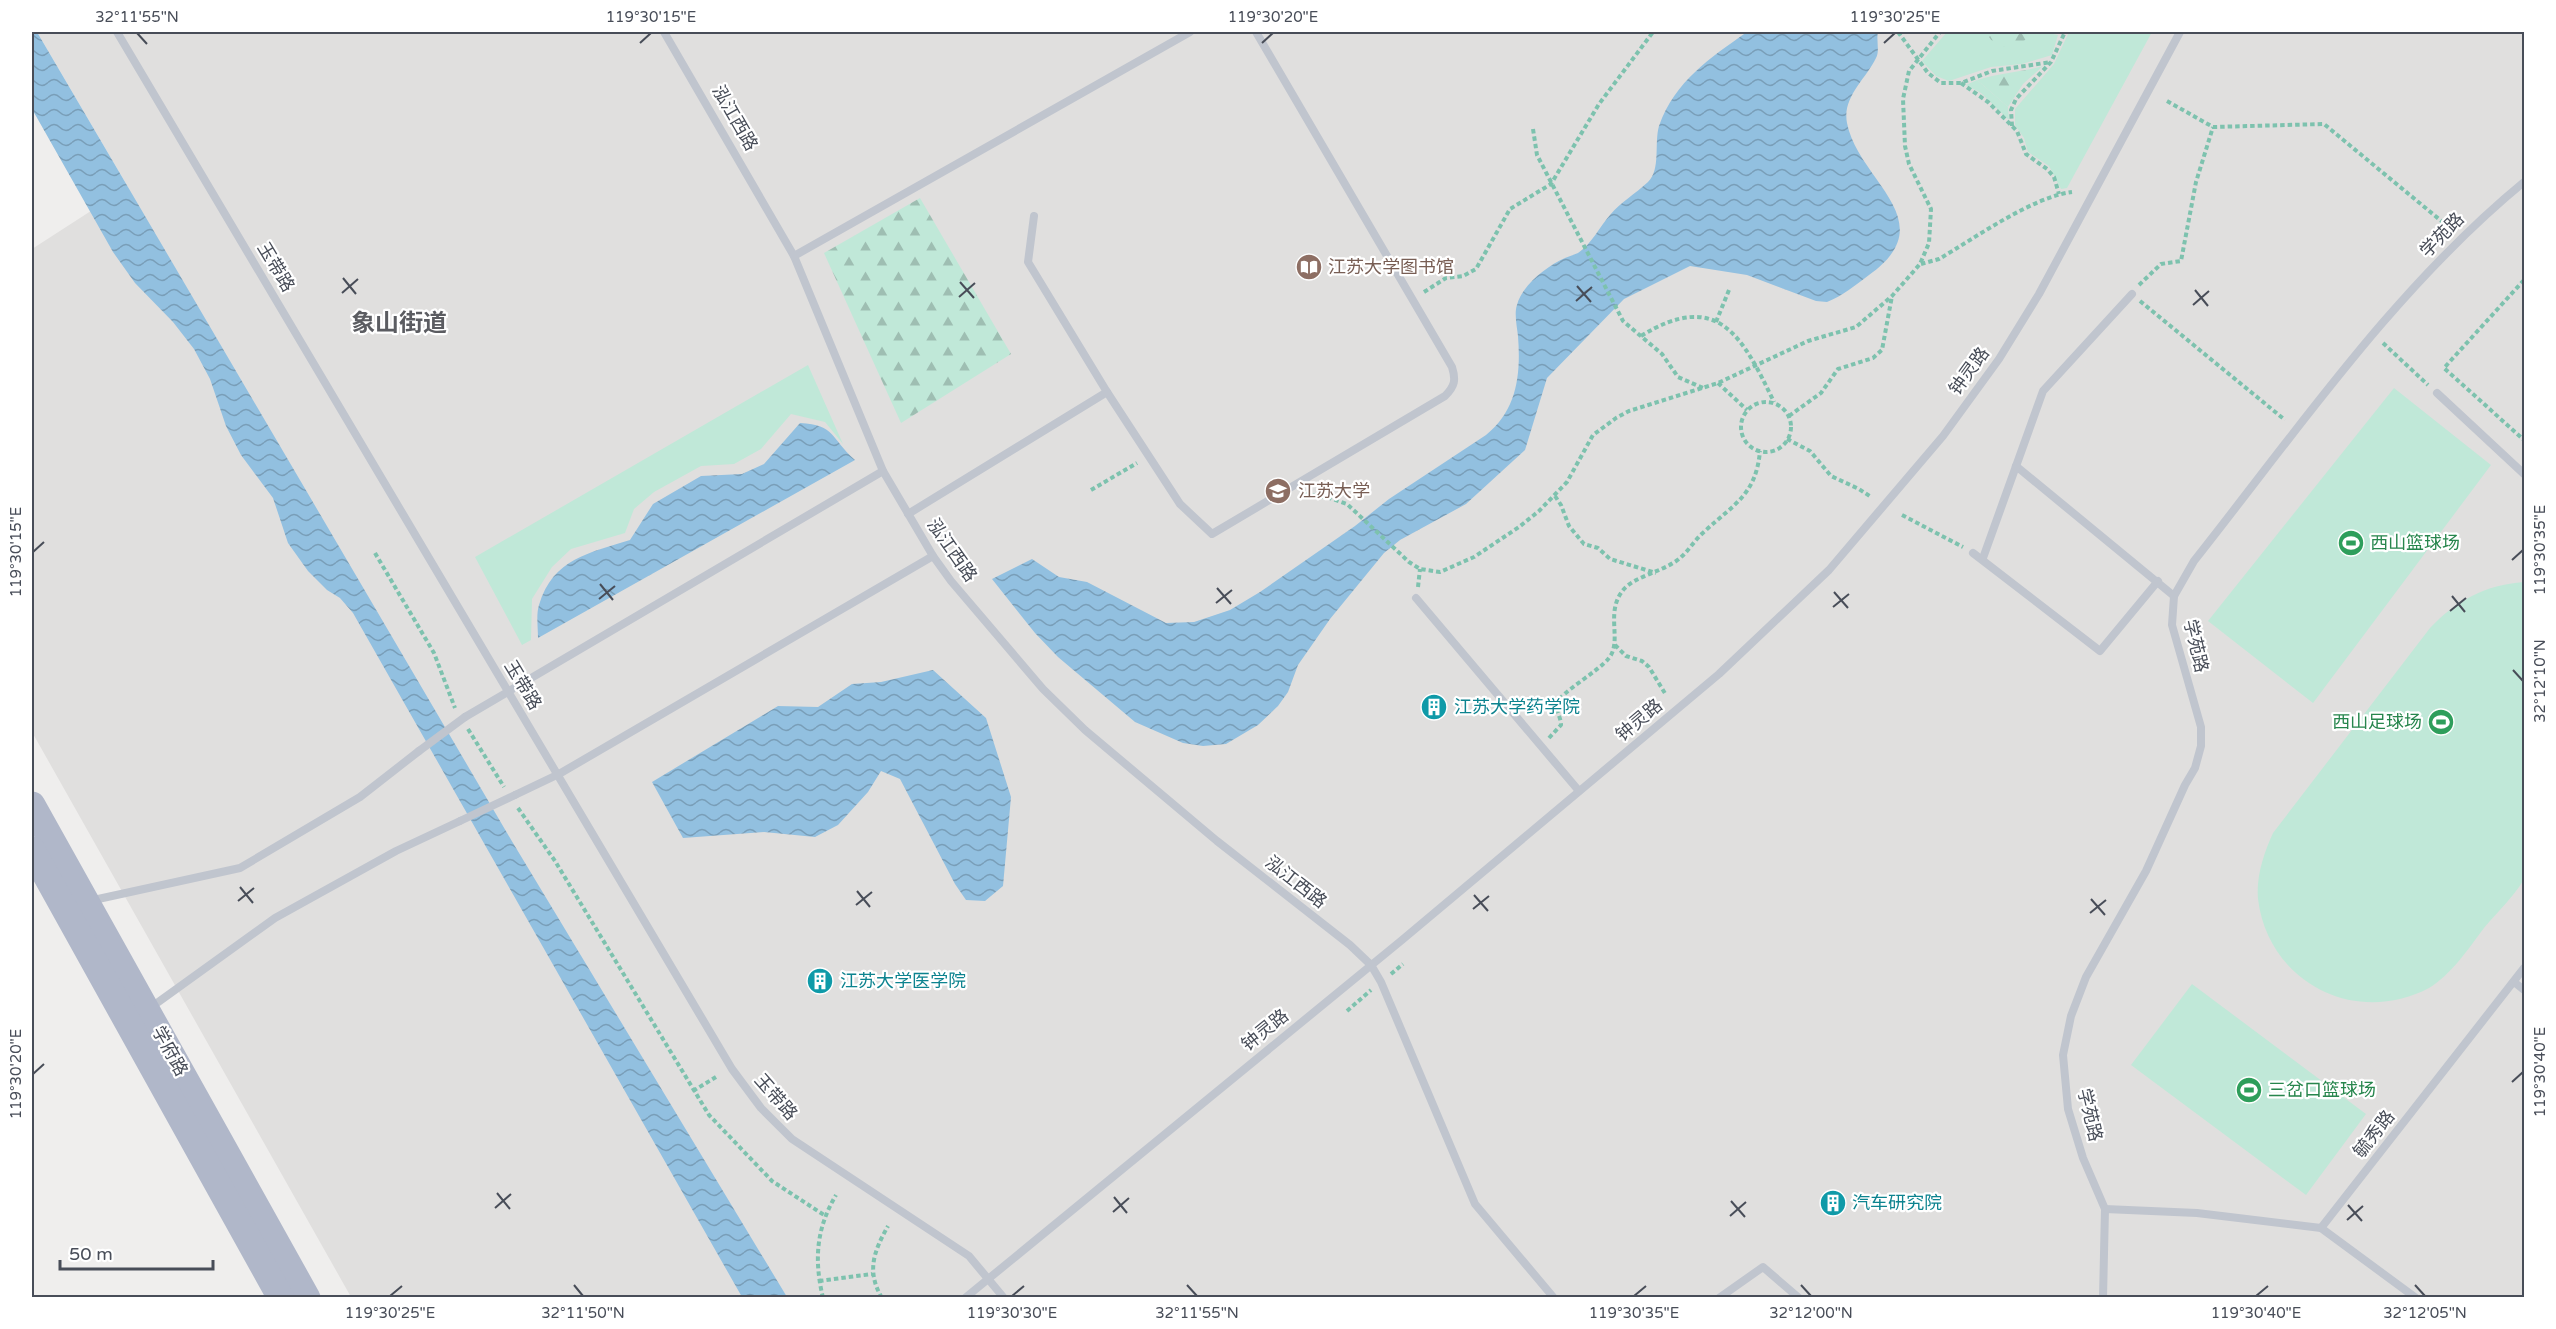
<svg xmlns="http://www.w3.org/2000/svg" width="2556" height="1329" viewBox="0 0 2556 1329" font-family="'Varela Round','Noto Sans SC',sans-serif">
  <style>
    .education { fill: #e0dfde }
    .green { fill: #c0e8d8 }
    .forest { fill: url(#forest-firs) }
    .water { fill: url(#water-waves) }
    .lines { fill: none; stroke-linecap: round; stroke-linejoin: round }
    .path { stroke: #7dc2ae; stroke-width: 4; stroke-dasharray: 4.5 3; stroke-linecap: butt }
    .service { stroke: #c0c5ce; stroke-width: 8 }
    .primary { stroke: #b0b7c9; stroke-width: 27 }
    .service-bridge { stroke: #c0c5ce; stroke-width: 8 }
    .ticks { fill: none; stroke: #484d58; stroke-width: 2 }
    .labels { text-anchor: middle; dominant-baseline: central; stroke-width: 4.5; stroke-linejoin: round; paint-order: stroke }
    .street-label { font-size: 18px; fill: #484d58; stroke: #fff }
    .education-label { font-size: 18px; fill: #785e54; stroke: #fff; text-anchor: start }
    .leisure-label { font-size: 18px; fill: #27864d; stroke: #fff; text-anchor: start }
    .culture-label { font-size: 18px; fill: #0d838f; stroke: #fff; text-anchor: start }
    .district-label { font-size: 24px; font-weight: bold; fill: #5b5c61; stroke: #fff }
    .neatline { fill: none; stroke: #484d58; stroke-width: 2 }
    .ticks-label { font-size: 15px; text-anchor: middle; fill: #484d58 }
  </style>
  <defs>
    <pattern id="forest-firs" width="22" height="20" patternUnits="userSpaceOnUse" patternTransform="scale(1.5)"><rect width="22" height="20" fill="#c0e8d8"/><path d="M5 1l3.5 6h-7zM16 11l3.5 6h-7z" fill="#9ebeb2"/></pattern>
    <pattern id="water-waves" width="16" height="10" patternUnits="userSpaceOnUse" patternTransform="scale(1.5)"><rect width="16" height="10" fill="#92c0e0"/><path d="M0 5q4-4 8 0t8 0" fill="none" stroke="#799eb8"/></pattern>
  </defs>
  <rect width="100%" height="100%" fill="#efeeed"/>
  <path class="education" d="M37 32H2524V1297H351L32 732V249L128 187Z"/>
  <g class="green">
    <path d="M1947 32H1994L1989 38C2023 50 2015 40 2044 32L2058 35 2052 55 2022 64 1991 67 1949 81 1936 76 1922 61Z"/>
    <path d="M2069 32H2152L2067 188 2061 189 2049 166 2028 152 2024 138 2015 125V109L2054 64Z"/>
    <path d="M1977 80 2008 107 2009 120 1981 93 1966 85Z"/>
    <path d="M808 365 843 444 825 422 791 414 761 449 734 464 701 466 654 492 634 509 625 533 571 549 552 567 532 599 531 640 522 645 475 557Z"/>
    <path d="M2394 388 2491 465 2313 703 2208 621Z"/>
    <path d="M2524 582C2525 660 2524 737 2524 815 2524 827 2528 869 2524 878 2520 890 2493 917 2484 928 2469 948 2451 975 2429 988 2355 1027 2268 982 2258 899 2256 876 2264 853 2273 833L2430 628C2457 600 2485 585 2524 582Z"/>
    <path d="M2192 984 2366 1114 2306 1195 2131 1065Z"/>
  </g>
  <g class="forest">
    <path d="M1994 32H2044C2025 37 2004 59 1989 37Z"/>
    <path d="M2043 66 2023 84 2008 107 1977 80C1999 73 2021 72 2043 66Z"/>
    <path d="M920 198 1011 354 901 423 824 253Z"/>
  </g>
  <g class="water">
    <path d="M32 32H37L513 843 787 1297H742L353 613 340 598 327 590 308 571 288 543 273 498 241 455 226 426 210 379 194 349 173 322 135 283 113 252 32 109Z"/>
    <path d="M1747 32H1878C1876 40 1880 51 1876 58 1866 79 1842 97 1847 123 1858 181 1945 221 1869 275 1856 285 1842 296 1827 302L1816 301 1747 275 1690 266 1624 299 1547 378 1525 450 1466 504 1400 540 1384 553 1330 619 1298 665 1288 692 1278 706 1258 725 1226 744 1203 746 1183 743 1135 722 1058 657 1035 633 992 579 1032 559 1059 577 1087 582 1166 623 1194 622 1230 610 1260 592 1355 526 1389 499 1486 435C1517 410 1521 375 1518 336 1517 327 1514 313 1517 305 1522 285 1547 266 1565 258 1569 256 1574 255 1578 253 1591 245 1600 226 1610 215 1621 202 1635 194 1648 182 1661 170 1654 143 1659 126 1675 81 1710 58 1747 32Z"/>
    <path d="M800 423C836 425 830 438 855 460L538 638C538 628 536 614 539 605 553 558 590 553 630 540L653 504 701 476 742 474 764 464Z"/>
    <path d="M933 670 986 718 1011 797 1003 886 985 901 966 900 955 884 900 779 881 771 868 792 838 825 815 837 764 832 683 838 652 782 778 706 818 707 852 684 881 682Z"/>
  </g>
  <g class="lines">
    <g class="path">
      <path d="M1898 32 1928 73 1941 83H1961L1992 71 2051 62"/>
      <path d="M1961 83 1988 102 2017 131 2026 154 2047 169 2054 177 2059 194"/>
      <path d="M2167 101 2213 127 2324 124 2451 229"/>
      <path d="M2012 126 2011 110 2016 99 2051 62 2065 32"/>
      <path d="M1533 129 1537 155 1623 321 1662 354 1678 377 1703 388"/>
      <path d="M1921 264 1939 259C1975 238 2032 197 2072 192"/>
      <path d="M2524 280 2444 368 2524 440"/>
      <path d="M2139 285 2161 264 2181 261 2196 182 2213 127"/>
      <path d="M1424 292 1446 278 1463 276 1476 269 1510 209 1551 184 1599 104 1653 32"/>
      <path d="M2140 301 2285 420"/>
      <path d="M1716 322 1729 290"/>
      <path d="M1641 336C1719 288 1743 338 1774 402"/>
      <path d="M2383 343 2428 385"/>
      <path d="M1718 383 1747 410"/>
      <circle cx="1766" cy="427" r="25"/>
      <path d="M1789 416 1821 393 1838 369 1873 358 1882 350 1892 296"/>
      <path d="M1787 439 1810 451 1831 476 1859 489 1871 497"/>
      <path d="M1091 490 1137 463"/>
      <path d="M1305 494 1330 498 1347 504 1409 562 1420 569 1440 572 1474 557 1519 527 1539 511 1567 482 1593 435 1616 418 1629 411 1718 383 1808 341 1856 327 1892 296 1920 264 1929 243 1931 209 1909 164 1905 146 1903 99 1909 71 1940 32"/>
      <path d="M1555 496 1561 505 1569 526 1584 544 1598 548 1610 559 1656 573"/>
      <path d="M1902 515 1963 547"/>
      <path d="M375 553 434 653 455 708"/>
      <path d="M1418 587 1420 569"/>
      <path d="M1615 645 1626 656 1642 661 1649 667 1666 695"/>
      <path d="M468 729 504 787"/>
      <path d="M1549 738 1561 725C1561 717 1555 710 1557 703 1560 693 1599 671 1609 658 1623 640 1604 612 1624 589 1635 577 1659 572 1673 563 1687 555 1693 541 1705 531 1734 504 1756 495 1760 451"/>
      <path d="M518 808 555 861 709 1115 772 1181 824 1215"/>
      <path d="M1391 974 1403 964"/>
      <path d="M1347 1011 1371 990"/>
      <path d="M693 1091 716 1077"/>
      <path d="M819 1281 872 1274"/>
      <path d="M823 1298C814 1260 816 1229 836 1195"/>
      <path d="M882 1298C866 1271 874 1251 888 1226"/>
    </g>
    <g class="service">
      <path d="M117 32 732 1069 761 1108 792 1139 969 1256 1004 1298"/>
      <path d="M664 32 794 256 883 471 933 556 951 581 1043 689 1085 730 1217 841 1350 945 1371 965 1381 982 1475 1204 1554 1298"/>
      <path d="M1034 216 1028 262 1107 392 1180 504 1212 534 1445 396C1455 386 1456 380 1452 367L1256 32"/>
      <path d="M794 256 1190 32"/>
      <path d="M2437 393 2524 474"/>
      <path d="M2016 466 2174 596"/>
      <path d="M908 514 1107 392"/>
      <path d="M1973 553 2100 651 2158 581"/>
      <path d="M1983 558 2043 391 2132 294"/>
      <path d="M1416 598 1579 791"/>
      <path d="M465 717 883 471"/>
      <path d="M515 795 559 774 933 556"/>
      <path d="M89 901 240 868 360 797 419 751"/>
      <path d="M2514 982 2524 990"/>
      <path d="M150 1008 275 918 396 851 460 821"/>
      <path d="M2105 1209 2197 1213 2321 1228"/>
      <path d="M965 1298 1402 940 1719 674 1829 570 1943 436 1999 359 2039 294 2180 32"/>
      <path d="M1719 1298 1763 1267 1799 1298"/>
      <path d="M2103 1298 2105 1209 2083 1158 2068 1109 2063 1055 2071 1016 2086 977 2146 871 2185 785 2195 768 2201 746V727L2172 625 2174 596 2194 561C2297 431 2395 288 2524 182"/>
      <path d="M2416 1298 2321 1228 2524 968"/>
    </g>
    <g class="primary">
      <path d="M32 805 307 1298"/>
      <path d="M32 850 281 1298"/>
    </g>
    <g class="service-bridge">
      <path d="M419 751 465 717"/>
      <path d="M460 821 515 795"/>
    </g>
  </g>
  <path class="ticks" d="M137 33 147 44M640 43 651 33M1262 43 1273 33M1884 43 1895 33M343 278 356 294M960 282 974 298M1577 286 1591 302M2195 290 2208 306M342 293 358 279M959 297 975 283M1576 301 1592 287M2193 305 2209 291M33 552 44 542M2512 560 2523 550M600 584 613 600M1217 588 1231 604M1834 592 1848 608M2452 596 2465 612M599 599 615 586M1216 603 1232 590M1833 607 1849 594M2450 611 2466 598M2513 670 2523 681M240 887 253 903M857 891 870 907M1474 895 1488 911M2091 899 2105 915M238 901 254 888M856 905 872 892M1473 909 1489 896M2090 913 2106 900M33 1074 44 1064M2512 1082 2523 1072M497 1193 510 1209M1114 1197 1127 1213M1731 1201 1745 1217M2348 1205 2362 1221M495 1208 511 1194M1113 1212 1129 1198M1730 1216 1746 1202M2347 1220 2363 1206M574 1285 583 1296M1187 1285 1197 1296M1801 1285 1811 1296M2415 1285 2425 1296M390 1296 402 1286M1012 1296 1024 1286M1634 1296 1646 1286M2256 1296 2268 1286"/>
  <defs>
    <symbol id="library-disc" viewBox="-11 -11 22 22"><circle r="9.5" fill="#8d6e63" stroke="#fff"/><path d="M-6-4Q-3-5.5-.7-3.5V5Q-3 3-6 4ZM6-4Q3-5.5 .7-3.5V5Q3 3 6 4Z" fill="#fff"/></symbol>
    <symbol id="university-disc" viewBox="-11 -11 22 22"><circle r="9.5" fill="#8d6e63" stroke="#fff"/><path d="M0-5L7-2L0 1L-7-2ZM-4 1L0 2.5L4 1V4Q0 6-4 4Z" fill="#fff"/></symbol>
    <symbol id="stadium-disc" viewBox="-11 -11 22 22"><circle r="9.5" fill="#2e9e5b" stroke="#fff"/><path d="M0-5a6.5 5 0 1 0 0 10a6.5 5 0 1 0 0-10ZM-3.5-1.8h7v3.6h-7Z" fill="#fff"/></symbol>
    <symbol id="building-disc" viewBox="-11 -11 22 22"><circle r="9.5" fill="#0f9aa8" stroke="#fff"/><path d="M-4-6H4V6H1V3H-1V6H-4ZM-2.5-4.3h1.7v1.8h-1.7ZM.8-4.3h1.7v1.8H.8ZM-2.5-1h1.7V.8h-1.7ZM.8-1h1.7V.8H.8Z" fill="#fff"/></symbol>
  </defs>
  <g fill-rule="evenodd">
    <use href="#library-disc" x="1294" y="252" width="30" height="30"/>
    <use href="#university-disc" x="1263" y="476" width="30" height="30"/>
    <use href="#stadium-disc" x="2336" y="528" width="30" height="30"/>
    <use href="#building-disc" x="1419" y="692" width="30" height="30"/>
    <use href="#stadium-disc" x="2426" y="707" width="30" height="30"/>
    <use href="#building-disc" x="805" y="966" width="30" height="30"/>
    <use href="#stadium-disc" x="2234" y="1075" width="30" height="30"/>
    <use href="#building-disc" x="1818" y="1188" width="30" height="30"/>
  </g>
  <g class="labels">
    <g class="street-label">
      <text transform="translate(735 118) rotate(60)">泓江西路</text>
      <text transform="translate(2442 235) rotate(-46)">学苑路</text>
      <text transform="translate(276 267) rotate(59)">玉带路</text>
      <text transform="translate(1969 371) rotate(-54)">钟灵路</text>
      <text transform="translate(952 550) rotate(55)">泓江西路</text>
      <text transform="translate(2196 646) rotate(77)">学苑路</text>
      <text transform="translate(523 685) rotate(59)">玉带路</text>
      <text transform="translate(1639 720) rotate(-40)">钟灵路</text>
      <text transform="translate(1296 882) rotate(38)">泓江西路</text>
      <text transform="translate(1265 1030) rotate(-39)">钟灵路</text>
      <text transform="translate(170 1051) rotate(61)">学府路</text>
      <text transform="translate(776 1097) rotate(49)">玉带路</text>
      <text transform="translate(2090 1115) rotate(77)">学苑路</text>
      <text transform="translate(2374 1134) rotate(-52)">毓秀路</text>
    </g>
    <g class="education-label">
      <text x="1328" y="267">江苏大学图书馆</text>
      <text x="1298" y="491">江苏大学</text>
    </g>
    <g class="leisure-label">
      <text x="2370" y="543">西山篮球场</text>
      <text x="2422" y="722" text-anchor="end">西山足球场</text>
      <text x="2268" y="1090">三岔口篮球场</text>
    </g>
    <g class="culture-label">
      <text x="1454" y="707">江苏大学药学院</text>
      <text x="840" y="981">江苏大学医学院</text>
      <text x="1852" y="1203">汽车研究院</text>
    </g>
    <g class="district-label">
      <text x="399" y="323">象山街道</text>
    </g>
  </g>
  <rect width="2556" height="1329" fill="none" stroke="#ffffff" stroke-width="66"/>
  <path d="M60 1260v9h153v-9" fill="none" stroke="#484d58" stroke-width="3"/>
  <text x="69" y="1260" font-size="18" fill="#484d58" stroke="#ffffff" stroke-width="4.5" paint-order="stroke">50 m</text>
  <rect x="33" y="33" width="2490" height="1263" class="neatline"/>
  <g class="ticks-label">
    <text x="137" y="22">32°11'55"N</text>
    <text x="651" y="22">119°30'15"E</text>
    <text x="1273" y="22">119°30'20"E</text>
    <text x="1895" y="22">119°30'25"E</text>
    <text transform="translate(2540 550) rotate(-90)" y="5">119°30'35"E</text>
    <text transform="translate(16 552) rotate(-90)" y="5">119°30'15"E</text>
    <text transform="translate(2540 681) rotate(-90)" y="5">32°12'10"N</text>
    <text transform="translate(2540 1072) rotate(-90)" y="5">119°30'40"E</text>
    <text transform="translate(16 1074) rotate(-90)" y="5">119°30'20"E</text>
    <text x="390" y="1318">119°30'25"E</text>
    <text x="583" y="1318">32°11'50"N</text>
    <text x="1012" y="1318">119°30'30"E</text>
    <text x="1197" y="1318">32°11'55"N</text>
    <text x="1634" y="1318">119°30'35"E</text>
    <text x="1811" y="1318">32°12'00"N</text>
    <text x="2256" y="1318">119°30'40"E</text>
    <text x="2425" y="1318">32°12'05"N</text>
  </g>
</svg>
